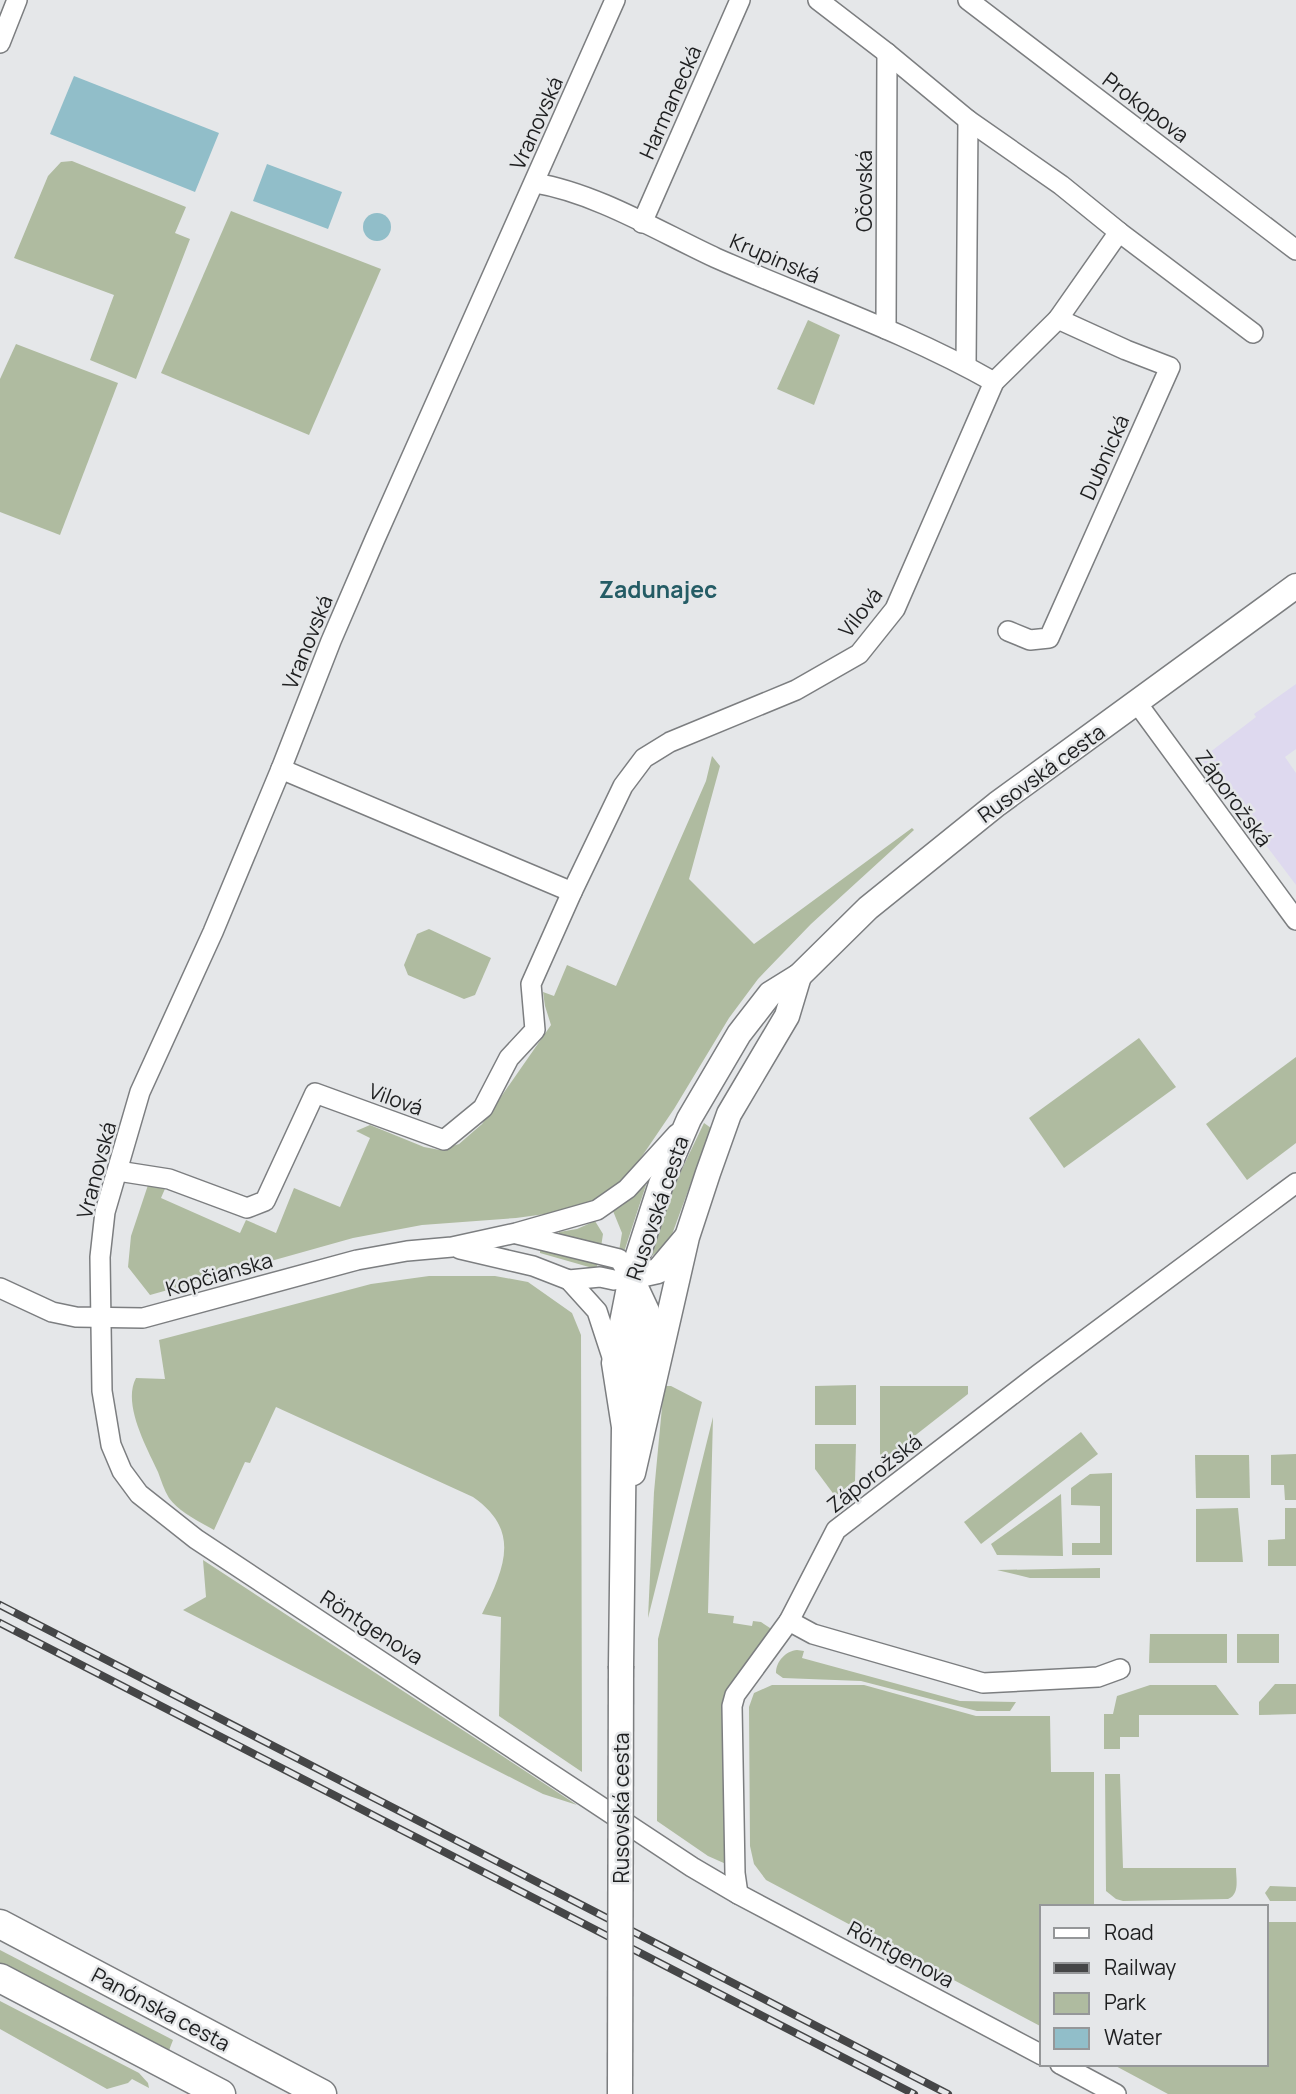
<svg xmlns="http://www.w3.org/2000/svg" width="1296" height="2094" viewBox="0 0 1296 2094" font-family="Manrope,sans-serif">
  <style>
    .medical { fill: #ded9ef }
    .green { fill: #afbba0 }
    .water { fill: #91bec9 }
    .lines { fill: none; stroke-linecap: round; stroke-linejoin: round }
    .minor-casing { stroke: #7c7e80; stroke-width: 22 }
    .tertiary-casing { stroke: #7c7e80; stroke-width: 27 }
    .secondary-casing { stroke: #7c7e80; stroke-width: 31 }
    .minor { stroke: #fff; stroke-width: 19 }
    .tertiary { stroke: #fff; stroke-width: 24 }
    .secondary { stroke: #fff; stroke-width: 28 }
    .rail-casing { stroke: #454647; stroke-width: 8 }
    .rail { stroke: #e5e7e9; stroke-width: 5; stroke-dasharray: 16; stroke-linecap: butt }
    .tertiary-bridge-casing { stroke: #7c7e80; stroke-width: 27; stroke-linecap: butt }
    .tertiary-bridge { stroke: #fff; stroke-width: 24 }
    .labels { text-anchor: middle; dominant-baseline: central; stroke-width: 5; stroke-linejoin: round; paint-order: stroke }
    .street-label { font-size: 21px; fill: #1e1f20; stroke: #e5e7e9 }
    .neighbourhood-label { font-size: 23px; font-weight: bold; fill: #245c65; stroke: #e5e7e9 }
  </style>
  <rect width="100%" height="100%" fill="#e5e7e9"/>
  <path class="medical" d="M1296 684V749L1285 757 1296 773V885L1201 759 1256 717 1254 714Z"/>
  <g class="green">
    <path d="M72 161 186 207 175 233 190 239 136 379 90 360 114 295 14 258 48 176 61 162Z"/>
    <path d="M231 211 381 269 309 435 161 373Z"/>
    <path d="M808 320 840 335 814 405 777 389Z"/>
    <path d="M16 344 118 383 60 535 0 512V379Z"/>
    <path d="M712 756 720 766 689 879 754 944 912 828 914 830 811 924 758 979 729 1018 674 1109 632 1171 612 1190 575 1210 516 1218 422 1225 353 1238 150 1295 128 1267 131 1236 149 1182 167 1184 161 1198 240 1233 246 1220 276 1233 294 1188 340 1207 370 1138 356 1131 370 1125 424 1147 440 1150 459 1144 482 1124 551 1025 545 1006 543 992 554 996 567 965 616 986 706 781Z"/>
    <path d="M429 929 491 958 475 995 464 999 408 975 404 965 417 934Z"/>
    <path d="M1139 1038 1176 1087 1064 1168 1029 1118Z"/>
    <path d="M1296 1057V1143L1247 1180 1206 1124Z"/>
    <path d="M704 1123 711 1128 670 1240 651 1257 670 1194Z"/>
    <path d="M643 1184 646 1185 624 1252 619 1251 622 1233 613 1211 623 1205Z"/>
    <path d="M595 1221 603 1234 601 1247 559 1236V1232L577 1229Z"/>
    <path d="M540 1250 598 1263 596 1269 540 1253Z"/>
    <path d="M429 1276H495L528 1282 572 1313 581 1335 582 1772 499 1716 501 1617 482 1614C504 1569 522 1531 473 1497L276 1407 250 1463 245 1462 214 1530C198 1521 179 1512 169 1498 164 1490 161 1480 158 1472 147 1448 122 1404 136 1378L165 1379 159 1340 371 1284Z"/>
    <path d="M856 1385V1425H815V1386Z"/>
    <path d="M664 1386H671L702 1402 648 1618 654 1492Z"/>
    <path d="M880 1386H968V1394L880 1463Z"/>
    <path d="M713 1417 708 1613 734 1616 733 1623 752 1626 753 1621 761 1622 770 1628V1633L729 1691 726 1864 708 1856 657 1821 658 1639Z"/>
    <path d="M1081 1432 1098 1454 981 1544 964 1522Z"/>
    <path d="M815 1444H856L855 1481 835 1496 815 1469Z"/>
    <path d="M1296 1454V1500H1285L1284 1485H1271V1455Z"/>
    <path d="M1195 1455H1249L1250 1498H1196Z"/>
    <path d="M1112 1473V1555H1072V1543H1100V1506L1071 1505V1488L1090 1474Z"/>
    <path d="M1061 1494 1063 1556 997 1555 991 1544Z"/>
    <path d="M1238 1508 1243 1562H1196V1509Z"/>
    <path d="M1285 1508H1296V1566H1268V1540L1285 1539Z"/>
    <path d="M203 1560 577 1805 543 1794 183 1610 206 1597Z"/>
    <path d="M1100 1568V1578H1030L997 1570Z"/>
    <path d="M1150 1634H1227V1663H1149Z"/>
    <rect x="1237" y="1634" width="42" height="29"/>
    <path d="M797 1650 804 1651 802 1658 960 1701 1016 1702 1010 1711H977L861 1681 783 1678 776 1673C776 1661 786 1651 797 1650Z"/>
    <path d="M1275 1684H1296V1714L1259 1715V1702Z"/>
    <path d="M772 1685H864L976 1716H1050L1051 1772H1094V1907H1042V2027L766 1880 754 1864 750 1846 749 1707 754 1693Z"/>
    <path d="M1150 1685H1216L1239 1715H1139V1737H1120V1749H1104V1714H1113L1117 1696Z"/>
    <path d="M1105 1774H1120L1123 1868H1236C1236 1879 1240 1894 1228 1899L1123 1901 1116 1899 1106 1891Z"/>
    <path d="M1270 1886 1296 1887V1901H1270L1265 1893Z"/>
    <path d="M1266 1922H1296V2094H1168L1112 2064H1266Z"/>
    <path d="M0 1950 173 2040 168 2053 0 1964Z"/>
    <path d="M0 2001 139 2073 148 2083 149 2088 132 2079 128 2083 107 2089 0 2029Z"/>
  </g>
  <g class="water">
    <path d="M74 76 219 133 195 192 50 134Z"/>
    <path d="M267 164 342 192 328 229 253 201Z"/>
    <circle cx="377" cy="227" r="14"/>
  </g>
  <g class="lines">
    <defs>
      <g id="minor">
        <path d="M615 0 375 539 331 641 281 769 213 932 140 1092 105 1212 100 1257 102 1391 111 1445 122 1471 139 1494 196 1539 692 1867 738 1894 1042 2055"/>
        <path d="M968 0 1296 250"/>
        <path d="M0 43 17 0"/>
        <path d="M535 183C596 193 660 232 716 258 809 299 906 332 994 382"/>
        <path d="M642 223 740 0"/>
        <path d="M1119 232 1253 333"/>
        <path d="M886 329 887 53"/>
        <path d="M966 366 968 120"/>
        <path d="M1008 631 1030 640 1049 638 1170 367 1126 350 1058 319"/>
        <path d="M1137 703 1296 920"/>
        <path d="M281 769 572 892"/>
        <path d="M118 1171 169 1179 247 1208 265 1201 315 1093 444 1140 483 1108 509 1058 535 1030 531 984 572 892 623 786 644 758 670 742 796 690 859 654 895 609 994 382 1058 319 1119 232 1061 185 968 120 887 53 818 0"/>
        <path d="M460 1249 533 1266 569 1280 600 1277 614 1280 631 1277 619 1259 517 1234"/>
        <path d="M569 1280 597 1311 614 1363"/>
        <path d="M0 1288 52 1312 76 1317 143 1318 357 1260 407 1251 452 1247 516 1233 597 1210 627 1189 677 1134"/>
        <path d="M789 1621 813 1634 983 1683 1098 1677 1120 1669"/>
        <path d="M738 1894 735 1873 732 1706 735 1695 789 1621 836 1530 1039 1374 1296 1183"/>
        <path d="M1060 2064 1116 2094"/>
      </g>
      <g id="tertiary">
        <path d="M631 1277 658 1271 685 1239"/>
        <path d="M627 1410 647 1311 631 1277"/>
        <path d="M633 1473 687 1237 708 1173 729 1114 787 1016 799 976"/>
        <path d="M621 1666 624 1427 614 1363 631 1277 661 1184 689 1119 739 1034 770 994 799 976 868 908 997 804 1296 586"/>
      </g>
      <g id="secondary">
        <path d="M0 1924 322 2094"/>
        <path d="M0 1978 221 2094"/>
      </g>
    </defs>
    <use href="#minor" class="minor-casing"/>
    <use href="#tertiary" class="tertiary-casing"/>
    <use href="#secondary" class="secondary-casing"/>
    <use href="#minor" class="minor"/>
    <use href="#tertiary" class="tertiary"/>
    <use href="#secondary" class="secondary"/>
    <defs>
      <g id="rail">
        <path d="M0 1605 948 2094"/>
        <path d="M0 1623 914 2094"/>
      </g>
    </defs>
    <use href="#rail" class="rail-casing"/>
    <use href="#rail" class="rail"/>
    <defs>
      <path id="tertiary-bridge" d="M620 2094 621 1666"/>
    </defs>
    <use href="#tertiary-bridge" class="tertiary-bridge-casing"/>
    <use href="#tertiary-bridge" class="tertiary-bridge"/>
  </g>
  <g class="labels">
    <g class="street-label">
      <text transform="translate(670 102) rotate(-66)">Harmanecká</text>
      <text transform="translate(1146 107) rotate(37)">Prokopova</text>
      <text transform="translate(536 123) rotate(-66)">Vranovská</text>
      <text transform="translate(864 191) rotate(-90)">Očovská</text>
      <text transform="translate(775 258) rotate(23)">Krupinská</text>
      <text transform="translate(1104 457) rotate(-66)">Dubnická</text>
      <text transform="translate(860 612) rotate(-52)">Vilová</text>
      <text transform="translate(307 642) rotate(-68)">Vranovská</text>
      <text transform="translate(1041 773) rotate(-36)">Rusovská cesta</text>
      <text transform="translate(1234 798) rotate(54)">Záporožská</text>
      <text transform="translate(396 1099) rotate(20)">Vilová</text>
      <text transform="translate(96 1170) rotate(-75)">Vranovská</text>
      <text transform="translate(657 1208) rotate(-71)">Rusovská cesta</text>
      <text transform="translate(219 1274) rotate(-16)">Kopčianska</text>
      <text transform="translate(874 1473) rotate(-38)">Záporožská</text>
      <text transform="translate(372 1627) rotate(33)">Röntgenova</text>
      <text transform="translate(621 1808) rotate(-90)">Rusovská cesta</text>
      <text transform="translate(901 1954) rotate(28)">Röntgenova</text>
      <text transform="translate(161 2009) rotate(28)">Panónska cesta</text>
    </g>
    <g class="neighbourhood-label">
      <text x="658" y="589">Zadunajec</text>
    </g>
  </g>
  <rect x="1040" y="1905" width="228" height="161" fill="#e5e7e9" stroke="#959799" stroke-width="2"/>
  <rect x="1054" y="1928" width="35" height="10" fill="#ffffff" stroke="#959799" stroke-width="2"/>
  <text x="1104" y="1940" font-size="21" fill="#1e1f20">Road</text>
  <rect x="1054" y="1963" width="35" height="10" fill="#454647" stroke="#959799" stroke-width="2"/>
  <text x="1104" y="1975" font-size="21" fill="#1e1f20">Railway</text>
  <rect x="1054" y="1993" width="35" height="21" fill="#afbba0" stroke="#959799" stroke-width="2"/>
  <text x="1104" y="2010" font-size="21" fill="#1e1f20">Park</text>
  <rect x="1054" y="2028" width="35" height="21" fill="#91bec9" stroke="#959799" stroke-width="2"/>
  <text x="1104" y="2045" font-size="21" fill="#1e1f20">Water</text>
</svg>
